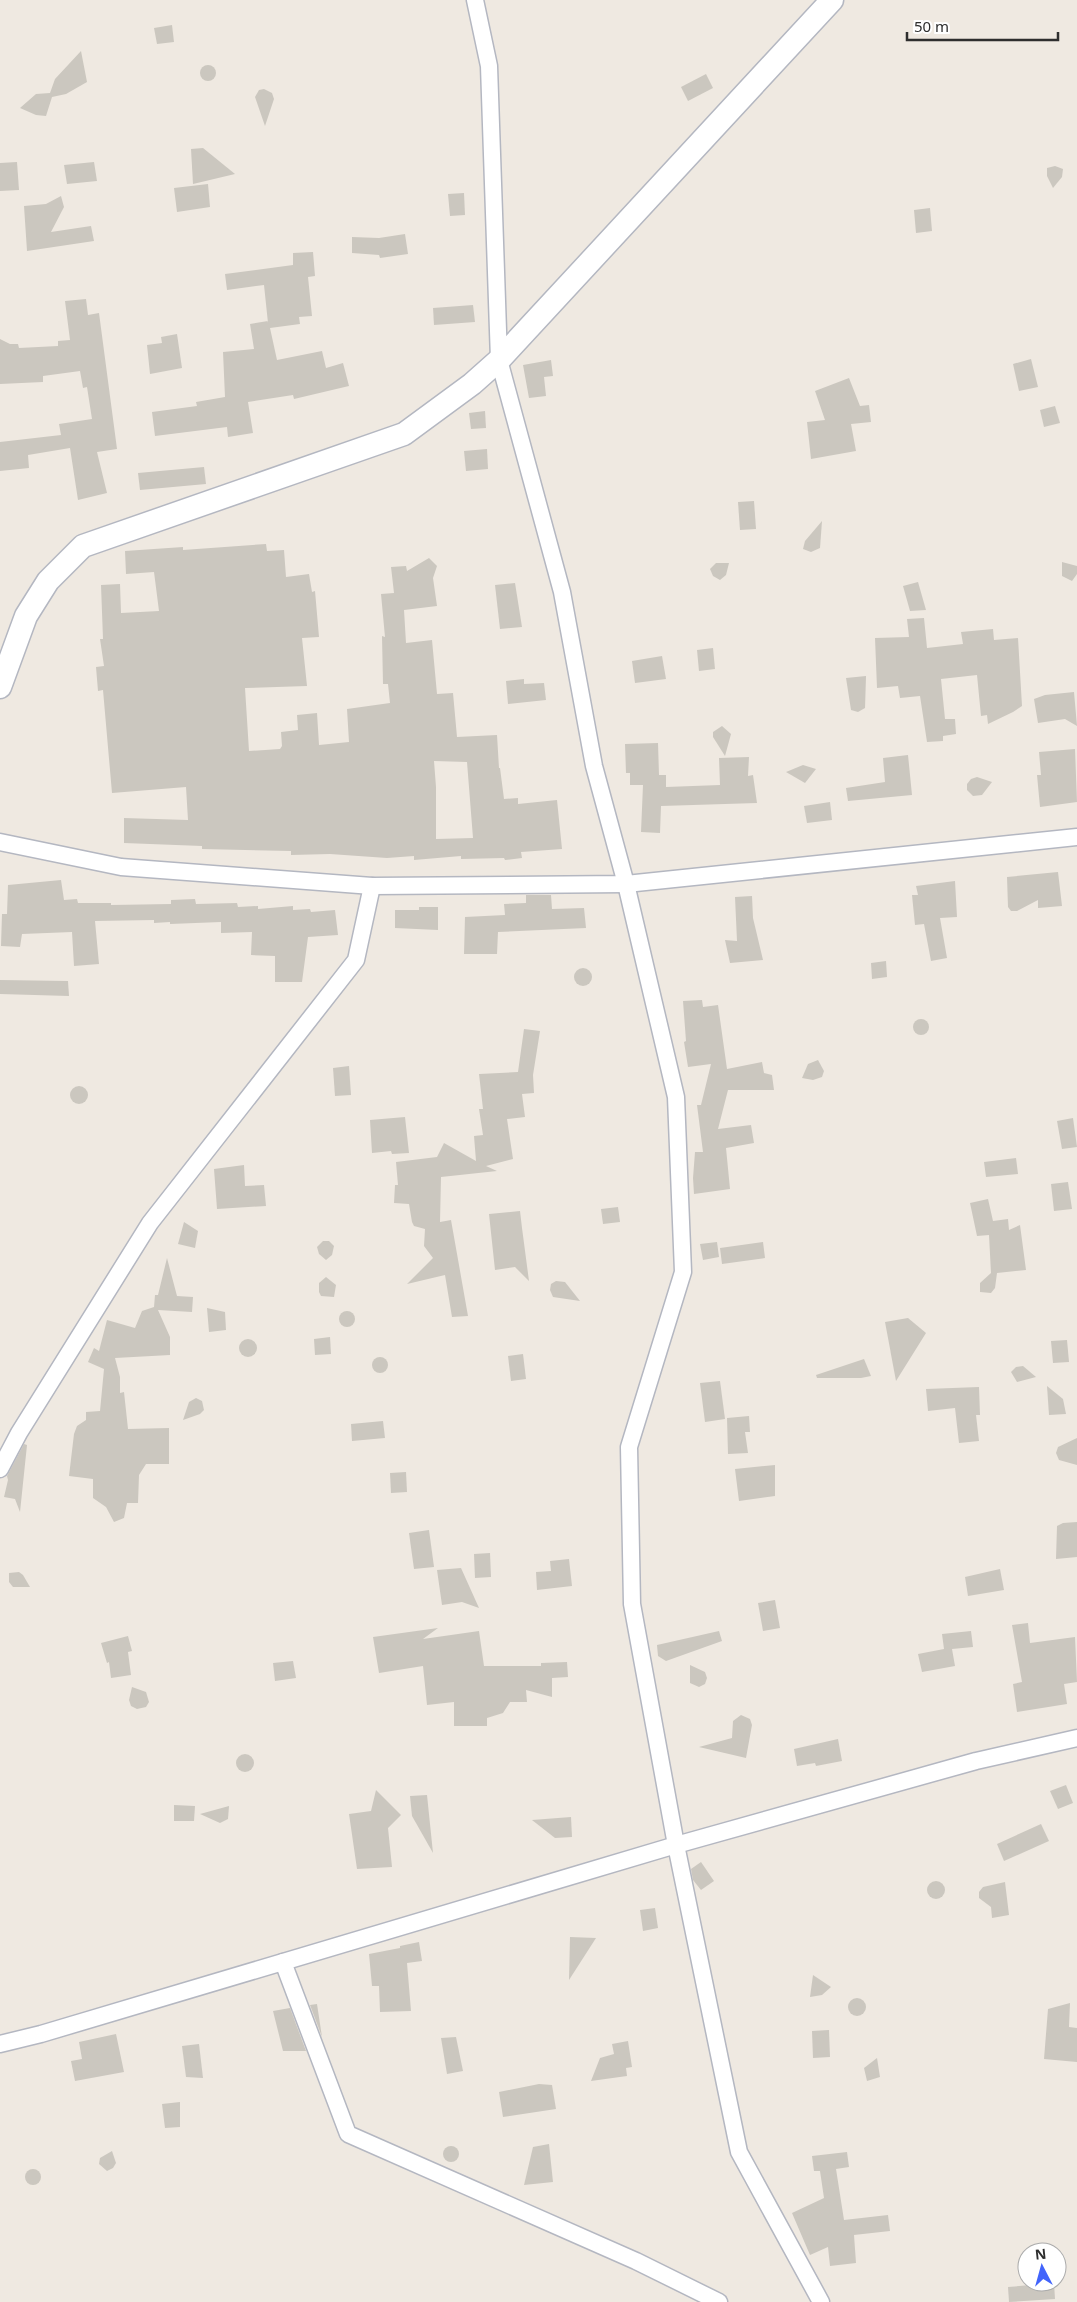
<svg xmlns="http://www.w3.org/2000/svg" width="1077" height="2302" viewBox="0 0 1077 2302" font-family="'Noto Sans',sans-serif">
  <style>
    .building { fill: #cbc7bf; fill-rule: evenodd }
    .lines { fill: none; stroke-linecap: round; stroke-linejoin: round }
    .street-casing { stroke: #b4b7c1; stroke-width: 19 }
    .secondary-casing { stroke: #b4b7c1; stroke-width: 25 }
    .street { stroke: #fff; stroke-width: 16 }
    .secondary { stroke: #fff; stroke-width: 22 }
  </style>
  <rect width="100%" height="100%" fill="#efe9e1"/>
  <g class="building">
    <path d="M172 25 174 42 157 44 154 28Z"/>
    <path d="M81 51 87 82 66 94 52 97 46 116 36 115 20 108 36 94 50 93 55 79Z"/>
    <circle cx="208" cy="73" r="8"/>
    <path d="M706 74 713 88 688 101 681 87Z"/>
    <path d="M264 89 272 93 274 99 265 126 255 97 259 90Z"/>
    <path d="M203 148 235 174 193 184 191 149Z"/>
    <path d="M17 162 19 190 0 191V163Z"/>
    <path d="M94 162 97 181 67 184 64 165Z"/>
    <path d="M1055 166 1063 169 1062 177 1053 188 1047 176V168Z"/>
    <path d="M208 184 210 207 177 212 174 188Z"/>
    <path d="M464 193 465 215 450 216 448 194Z"/>
    <path d="M61 196 64 207 51 232 91 226 94 241 27 251 24 206 46 204Z"/>
    <path d="M930 208 932 231 916 233 914 210Z"/>
    <path d="M405 234 408 254 380 258 379 255 352 253V237L379 238Z"/>
    <path d="M313 252 315 276 308 277 312 316 299 317 300 324 270 328 277 360 322 351 326 368 343 363 349 386 294 399 293 395 248 402 253 433 228 437 227 427 155 436 152 412 197 406 196 402 225 397 223 352 254 349 250 324 268 321V323L264 285 227 290 225 274 293 265V253Z"/>
    <path d="M86 299 88 315 99 313 117 449 97 452 107 493 78 500 70 448 28 455 29 468 0 471V442L61 435 59 424 92 419 87 387 83 388 80 371 43 376V382L0 384V339L10 344H18L19 348 58 346V341L70 340 65 301Z"/>
    <path d="M473 305 475 322 434 325 433 308Z"/>
    <path d="M177 334 182 368 150 374 147 345 162 343 161 337Z"/>
    <path d="M1031 359 1038 387 1019 391 1013 364Z"/>
    <path d="M551 360 553 376 544 377 546 396 529 398 523 365Z"/>
    <path d="M849 378 860 406 869 405 871 422 851 424 856 451 811 459 807 422 825 420 815 391Z"/>
    <path d="M1055 406 1060 423 1044 427 1040 410Z"/>
    <path d="M485 411 486 428 471 429 469 413Z"/>
    <path d="M487 449 488 469 466 471 464 451Z"/>
    <path d="M204 467 206 484 140 490 138 473Z"/>
    <path d="M754 501 756 529 740 530 738 502Z"/>
    <path d="M822 521 820 548 811 552 803 549 805 541Z"/>
    <path d="M266 544 267 551 284 550 286 577 309 574 312 592 315 591 319 637 302 638 307 686 245 688 249 751 280 749 282 746 281 732 298 730 297 715 317 713 319 745 349 742 347 709 390 703 388 684H383L382 636 385 637 381 594 394 593 391 567 406 566 407 571 429 558 437 566 433 578 437 606 404 610 406 643 432 640 437 694 453 693 457 737 497 735 499 768H500L504 799 518 798V804L557 800 562 849 521 852 522 858 505 860 504 858 461 859V856L414 860V856L387 858 330 854 291 855V851L202 849V846L124 843V818L188 820 186 787 112 793 103 690 98 691 96 667 104 666 100 639H103L101 585 120 584 121 613 159 611 154 572 126 574 125 551 183 547V550ZM434 761 467 762 473 838 436 839V787Z"/>
    <path d="M1062 562 1077 566V574L1072 581 1062 576Z"/>
    <path d="M716 563H729L726 575 720 580 713 576 710 569Z"/>
    <path d="M918 582 926 610 910 611 903 586Z"/>
    <path d="M515 583 522 627 500 629 495 585Z"/>
    <path d="M924 618 927 648 963 644 961 632 993 629 994 640 1018 638 1022 706 1013 712 988 724 987 715 981 716 977 675 941 679 945 719H955L956 734 943 736V741L927 742 920 696 900 698 898 686 877 688 875 638 909 637 907 619Z"/>
    <path d="M713 648 715 669 699 671 697 650Z"/>
    <path d="M662 656 666 679 635 683 632 661Z"/>
    <path d="M866 676 865 708 858 712 851 710 846 678Z"/>
    <path d="M524 679V684L544 683 546 700 508 704 506 681Z"/>
    <path d="M1074 692 1077 726 1065 719 1038 723 1034 699 1045 695Z"/>
    <path d="M722 726 731 734 725 756 713 737V732Z"/>
    <path d="M658 743 659 775H666V787L720 785 719 758 749 757 748 776 753 775 757 803 661 806 660 833 641 832 643 785H630V773H626L625 744Z"/>
    <path d="M1075 749 1077 802 1040 807 1037 775H1041L1039 752Z"/>
    <path d="M908 755 912 795 848 801 846 788 885 782 883 758Z"/>
    <path d="M803 765 816 769 805 783 786 772Z"/>
    <path d="M977 777 992 782 982 795 973 796 967 790V784L971 779Z"/>
    <path d="M830 802 832 820 807 823 804 806Z"/>
    <path d="M1058 872 1062 906 1038 908V900L1017 911H1011L1008 907 1007 877Z"/>
    <path d="M61 880 64 900 77 899 78 903H111V905L171 904V900L195 899 196 904 237 903 238 907 258 906V909L293 906V910L310 909 311 912 335 910 338 935 308 937 302 982H275V956L251 955 252 932 221 933V922L170 924V922L154 923V920L95 921 99 964 74 966 72 932 22 934 20 947 1 946 2 914H7L8 885Z"/>
    <path d="M955 881 957 917 940 918 947 958 931 961 924 924 915 925 912 895H918L916 886Z"/>
    <path d="M526 895H551L552 909 584 908 586 928 498 932 497 954H464L465 917 505 915 504 904 526 903Z"/>
    <path d="M752 896 753 918 763 960 730 963 725 940 737 941 735 897Z"/>
    <path d="M419 907H438V930L395 928V910H419Z"/>
    <path d="M886 961 887 977 872 979 871 963Z"/>
    <circle cx="583" cy="977" r="9"/>
    <path d="M0 980 68 981 69 996 0 994Z"/>
    <path d="M702 1000 703 1007 718 1005 727 1069 762 1062 764 1073 772 1075 774 1090H728L718 1129 751 1125 754 1143 726 1148 730 1189 694 1194 693 1178 695 1152H703L697 1105H701L711 1064 688 1067 684 1042 686 1041 683 1001Z"/>
    <circle cx="921" cy="1027" r="8"/>
    <path d="M524 1029 540 1031 533 1075 534 1093 522 1094 525 1117 507 1119 513 1159 486 1166 497 1171 441 1177 440 1222 451 1220 468 1316 452 1317 445 1275 407 1284 433 1258 424 1246 425 1229 414 1226 412 1222 409 1204 394 1203 395 1185H398L396 1162 437 1157 444 1143 476 1161 474 1136 483 1135 479 1109H483L479 1074 518 1072Z"/>
    <path d="M818 1060 824 1071 822 1077 813 1080 802 1078 808 1064Z"/>
    <path d="M349 1066 351 1095 335 1096 333 1068Z"/>
    <circle cx="79" cy="1095" r="9"/>
    <path d="M405 1117 409 1153 392 1154 391 1151 372 1153 370 1120Z"/>
    <path d="M1073 1118 1077 1147 1062 1149 1057 1121Z"/>
    <path d="M1016 1158 1018 1174 986 1177 984 1162Z"/>
    <path d="M244 1165 245 1186 264 1185 266 1206 217 1209 214 1169Z"/>
    <path d="M1068 1182 1072 1209 1054 1211 1051 1184Z"/>
    <path d="M988 1199 993 1221 1008 1219 1009 1230 1020 1225 1026 1270 997 1273 995 1288 991 1293 980 1292V1283L991 1273 989 1235 977 1236 970 1203Z"/>
    <path d="M618 1207 620 1222 603 1224 601 1209Z"/>
    <path d="M520 1211 522 1228 529 1281 515 1267 495 1270 489 1214Z"/>
    <path d="M184 1222 198 1231 195 1248 178 1244Z"/>
    <path d="M323 1241H329L334 1246 332 1255 326 1260 319 1254 317 1247Z"/>
    <path d="M717 1242 719 1257 703 1260 700 1244Z"/>
    <path d="M763 1242 765 1258 722 1264 720 1248Z"/>
    <path d="M167 1258 177 1296 193 1297 192 1312 158 1310 170 1337V1355L115 1358 120 1377V1393L124 1392 128 1429 169 1428V1464H146L139 1475 138 1503H127L124 1518 114 1522 106 1507 93 1498V1479L69 1476 74 1434 77 1426 86 1420V1412L100 1411 104 1369 88 1362 94 1348 99 1351 107 1320 135 1328 142 1311 154 1307 155 1295H158Z"/>
    <path d="M326 1277 336 1285 334 1297 321 1296 319 1292V1283Z"/>
    <path d="M556 1281 565 1282 580 1301 553 1297 550 1290 551 1284Z"/>
    <path d="M207 1308 225 1312 226 1330 209 1332Z"/>
    <circle cx="347" cy="1319" r="8"/>
    <path d="M908 1318 926 1333 896 1381 885 1322Z"/>
    <path d="M330 1337 331 1354 315 1355 314 1339Z"/>
    <circle cx="248" cy="1348" r="9"/>
    <path d="M1067 1340 1069 1362 1053 1363 1051 1341Z"/>
    <path d="M523 1354 526 1379 511 1381 508 1356Z"/>
    <circle cx="380" cy="1365" r="8"/>
    <path d="M864 1359 871 1376 861 1378H817L816 1375Z"/>
    <path d="M1023 1366 1036 1377 1017 1382 1011 1372 1016 1367Z"/>
    <path d="M720 1381 725 1419 705 1422 700 1383Z"/>
    <path d="M1047 1386 1063 1399 1066 1414 1049 1415Z"/>
    <path d="M979 1387 980 1415H976L979 1441 959 1443 955 1408 928 1411 926 1389Z"/>
    <path d="M196 1398 202 1401 204 1410 200 1414 183 1420 189 1402Z"/>
    <path d="M749 1416 750 1432H745L748 1453 728 1454 727 1418Z"/>
    <path d="M383 1421 385 1438 352 1441 351 1424Z"/>
    <path d="M1077 1438V1465L1059 1460 1056 1453 1058 1447Z"/>
    <path d="M24 1444 27 1445 20 1512 15 1499 4 1497 8 1480 7 1476Z"/>
    <path d="M775 1465V1496L739 1501 735 1469Z"/>
    <path d="M406 1472 407 1492 391 1493 390 1473Z"/>
    <path d="M1077 1522V1557L1056 1559 1057 1526 1063 1523Z"/>
    <path d="M429 1530 434 1567 414 1569 409 1533Z"/>
    <path d="M490 1553 491 1577 475 1578 474 1554Z"/>
    <path d="M569 1559 572 1586 537 1590 536 1572 551 1571 550 1561Z"/>
    <path d="M461 1568 479 1608 462 1602 442 1605 437 1570Z"/>
    <path d="M1000 1569 1004 1590 968 1596 965 1577Z"/>
    <path d="M19 1572 23 1575 30 1587H13L9 1582V1573Z"/>
    <path d="M775 1600 780 1628 763 1631 758 1603Z"/>
    <path d="M1028 1623 1030 1643 1075 1637 1077 1682 1064 1684 1067 1704 1017 1712 1013 1684 1022 1682 1012 1625Z"/>
    <path d="M438 1628 423 1639 479 1631 484 1666H541V1663L567 1662 568 1677 552 1678V1697L526 1690 527 1702H510L503 1713 487 1718V1726H454V1702L427 1705 423 1666 379 1673 373 1637Z"/>
    <path d="M719 1631 722 1641 666 1661 658 1656 657 1645Z"/>
    <path d="M971 1631 973 1647 952 1649 955 1666 922 1672 918 1654 944 1649 942 1634Z"/>
    <path d="M128 1636 132 1651 128 1652 131 1675 111 1678 109 1662 107 1663 101 1643Z"/>
    <path d="M293 1661 296 1678 275 1681 273 1663Z"/>
    <path d="M690 1665 705 1672 707 1678 705 1684 699 1687 690 1683Z"/>
    <path d="M132 1687 146 1692 149 1702 146 1707 137 1709 131 1706 129 1700Z"/>
    <path d="M741 1715 750 1719 752 1725 746 1758 699 1747 732 1738 733 1721Z"/>
    <path d="M838 1739 842 1761 816 1766 815 1763 797 1766 794 1749Z"/>
    <circle cx="245" cy="1763" r="9"/>
    <path d="M1066 1785 1073 1803 1058 1809 1050 1791Z"/>
    <path d="M376 1790 401 1815 388 1828 392 1867 357 1869 349 1814 371 1811Z"/>
    <path d="M427 1795 433 1853 412 1816 410 1796Z"/>
    <path d="M174 1805 195 1806 194 1821H174Z"/>
    <path d="M229 1806 228 1819 220 1823 200 1814Z"/>
    <path d="M571 1817 572 1837 555 1838 532 1820Z"/>
    <path d="M1041 1824 1049 1841 1004 1861 997 1844Z"/>
    <path d="M701 1862 714 1881 701 1890 693 1880 691 1869Z"/>
    <circle cx="936" cy="1890" r="9"/>
    <path d="M1005 1882 1009 1915 992 1918 991 1907 979 1898V1892L983 1887Z"/>
    <path d="M655 1908 658 1928 643 1931 640 1910Z"/>
    <path d="M570 1937 596 1938 569 1980Z"/>
    <path d="M419 1942 422 1961 407 1963 411 2011 380 2012 379 1986H372L369 1954 400 1948V1946Z"/>
    <path d="M813 1975 831 1987 822 1995 810 1997Z"/>
    <circle cx="857" cy="2007" r="9"/>
    <path d="M1070 2003 1069 2027 1077 2028V2062L1044 2059 1048 2009Z"/>
    <path d="M317 2004 322 2037 310 2005Z"/>
    <path d="M290 2008 306 2051H283L273 2011Z"/>
    <path d="M829 2030 830 2057 813 2058 812 2031Z"/>
    <path d="M116 2034 124 2072 75 2081 71 2061 82 2059 79 2042Z"/>
    <path d="M456 2037 463 2071 447 2074 441 2038Z"/>
    <path d="M628 2041 632 2067 626 2068 627 2076 591 2081 600 2058 614 2054 612 2044Z"/>
    <path d="M199 2044 203 2078 186 2077 182 2046Z"/>
    <path d="M877 2058 880 2077 867 2081 864 2068Z"/>
    <path d="M539 2084 552 2085 556 2109 503 2117 499 2092Z"/>
    <path d="M180 2102V2127L165 2128 162 2104Z"/>
    <path d="M549 2144 553 2182 524 2185 533 2147Z"/>
    <circle cx="451" cy="2154" r="8"/>
    <path d="M112 2151 116 2163 113 2168 107 2171 99 2164 100 2158Z"/>
    <path d="M847 2152 849 2167 836 2169 844 2220 888 2215 890 2231 854 2235 856 2263 830 2266 828 2247 810 2255 792 2213 824 2198 820 2171H814L812 2156Z"/>
    <circle cx="33" cy="2177" r="8"/>
    <path d="M1054 2283 1055 2299 1009 2302 1008 2287Z"/>
  </g>
  <g class="lines">
    <defs>
      <g id="street">
        <path d="M475 0 489 66 499 360 562 592 594 766 626 884 676 1097 683 1272 629 1447 632 1604 676 1845 739 2152 821 2302"/>
        <path d="M0 842 121 867 372 886 626 884 1077 837"/>
        <path d="M0 1469 19 1433 150 1223 356 960 372 886"/>
        <path d="M283 1962 348 2134 636 2261 719 2302"/>
        <path d="M0 2044 41 2034 676 1845 976 1761 1077 1738"/>
      </g>
      <path id="secondary" d="M0 687 26 616 48 581 83 546 404 434 472 384 499 360 832 0"/>
    </defs>
    <use href="#street" class="street-casing"/>
    <use href="#secondary" class="secondary-casing"/>
    <use href="#street" class="street"/>
    <use href="#secondary" class="secondary"/>
  </g>
  <g transform="translate(1042 2267) rotate(354)"><circle r="24" fill="#ffffff" stroke="#ababab"/>
  <path d="M0-4L9 19L0 12L-9 19Z" fill="#4264fb"/>
  <text y="-8" font-size="14" font-weight="bold" text-anchor="middle" fill="#2e2e2e">N</text>
  </g>
  <path d="M907 32v8h151v-8" fill="none" stroke="#2e2e2e" stroke-width="2.5"/>
  <text x="914" y="32" font-size="15" fill="#2e2e2e" stroke="#ffffff" stroke-width="4" paint-order="stroke">50 m</text>
</svg>
